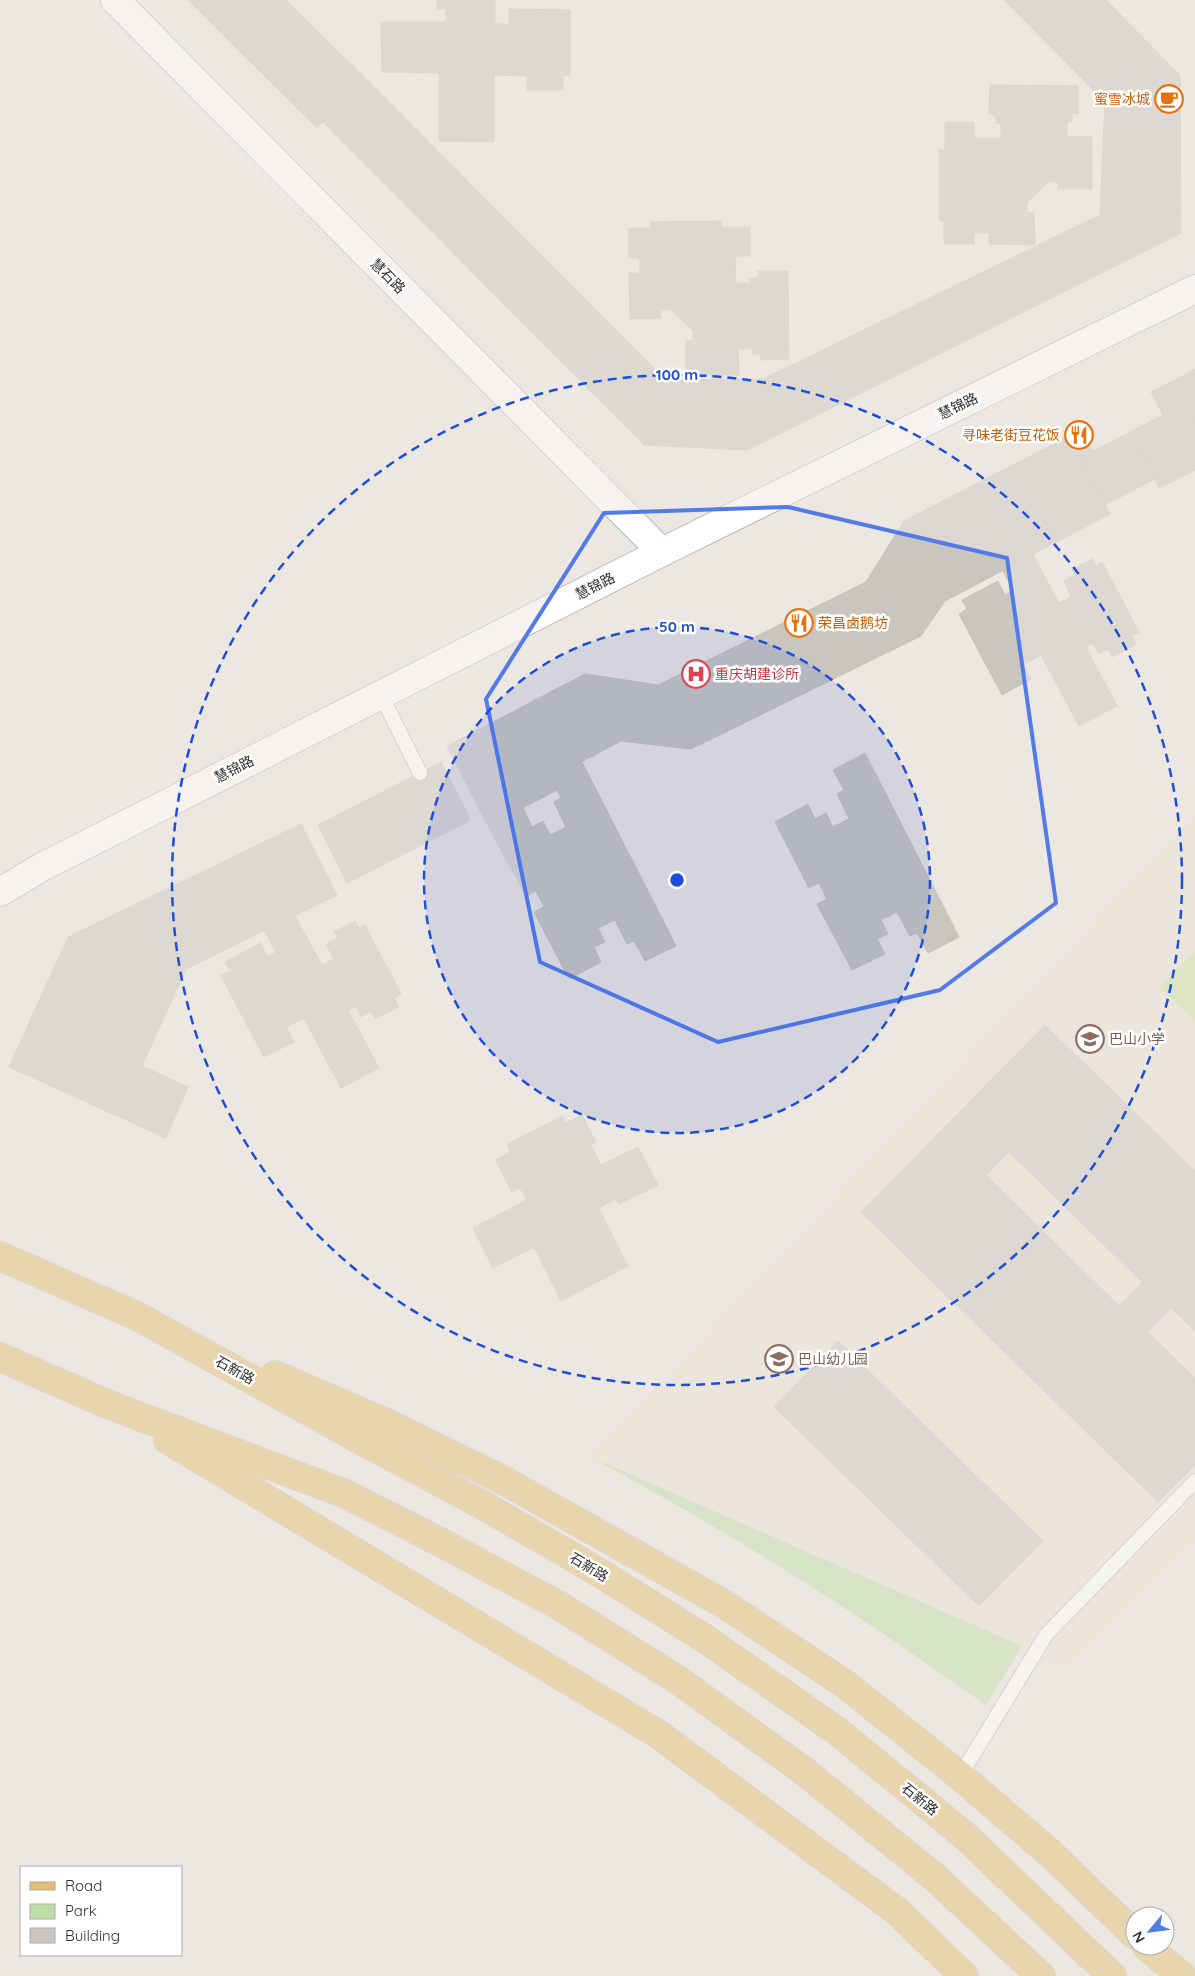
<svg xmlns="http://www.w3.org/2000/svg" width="1195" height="1976" viewBox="0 0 1195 1976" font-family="Quicksand,'Noto Sans SC',sans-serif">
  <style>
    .education { fill: #ece2d3 }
    .green { fill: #bcdda4 }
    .pitch { fill: #cce3a1 }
    .building { fill: #c9c5bf; stroke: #c8c2bb; fill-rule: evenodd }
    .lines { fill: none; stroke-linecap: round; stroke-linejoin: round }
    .service-casing { stroke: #b4b7bf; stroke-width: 16 }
    .tertiary-casing { stroke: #b4b7bf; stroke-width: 30 }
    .primary-casing { stroke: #c4c4c4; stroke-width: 30 }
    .service { stroke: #fff; stroke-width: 14 }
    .tertiary { stroke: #fff; stroke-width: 28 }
    .primary { stroke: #e3bf70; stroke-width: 28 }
    .marked { fill: none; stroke: #537be8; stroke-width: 4; stroke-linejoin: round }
    .ring { fill: none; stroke: #1d4ed8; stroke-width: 2.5; stroke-dasharray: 9 6 }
    .labels { text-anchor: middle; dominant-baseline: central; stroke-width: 5; stroke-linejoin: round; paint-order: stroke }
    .food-label { font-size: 14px; fill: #c56008; stroke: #fff; text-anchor: end }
    .street-label { font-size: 14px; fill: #2d2d2d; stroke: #fff }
    .health-label { font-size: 14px; fill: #be3a42; stroke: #fff; text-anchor: start }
    .education-label { font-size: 14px; fill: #785e54; stroke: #fff; text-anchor: start }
    .centre { fill: #1d4ed8; stroke: #fff; stroke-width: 2.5 }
    .ring-label { font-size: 15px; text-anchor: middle; font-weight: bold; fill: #1d4ed8; stroke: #fff; stroke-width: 5; stroke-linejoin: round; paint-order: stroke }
  </style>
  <rect width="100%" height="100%" fill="#ede7e1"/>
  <path class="education" d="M1195 815V1540L1066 1669 1022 1646 591 1457Z"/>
  <path class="green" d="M591 1457 1022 1646 986 1705C904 1647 822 1591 736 1540 688 1511 639 1484 591 1457Z"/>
  <path class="pitch" d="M1195 951V1022L1159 987Z"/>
  <g class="building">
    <path d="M188 0H286L366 79 317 128Z"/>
    <path d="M437 0H495V24H509V9L570 10V75H563V90H527V76L494 75V142L439 141V73L382 72 381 22H446V9H437Z"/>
    <path d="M1004 0H1106L1180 75 1181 233 747 450 644 445 323 122 366 79 666 380 763 379 1100 215 1105 102Z"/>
    <path d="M990 85 1078 86V114L1072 113V122H1067V136L1092 137V189H1058V182H1048L1027 203V213H1034L1035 245 989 244V233H974V244H944V221H939V150H945V122H974V138H1001V124L996 123V115L989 114Z"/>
    <path d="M721 221V227H750V256H735L736 283H750L749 278H758V271H788L789 359 761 360V354H753V349H738L739 375H686V341H693V331L671 310H661V318L630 319 629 273H640V258H629L628 228H651V222Z"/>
    <path d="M1195 369V386L1188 373Z"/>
    <path d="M1188 373 1195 386V422L1140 451 1155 479 1105 505 1069 436 1082 429 1093 451 1163 415 1151 392Z"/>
    <path d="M1195 422V470L1159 488 1140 451Z"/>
    <path d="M1069 436 1110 514 945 601 921 636 691 749 621 741 551 778 557 790 488 826 447 746 585 674 658 685 866 582 904 521Z"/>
    <path d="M1033 555 1059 603 1071 597 1064 581 1075 575 1072 569 1092 559 1096 566 1102 562 1139 632 1132 636 1136 644 1112 657 1108 649 1099 654 1093 643 1086 647 1117 706 1079 726 1041 655 1023 665 1031 679 1002 695 959 614 967 609 962 600 998 581 1005 595 1013 590 1003 571Z"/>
    <path d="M865 753 959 937 928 953 917 933 910 936 897 912 881 920 888 934 877 939 885 954 852 970 817 904 827 899 819 883 809 888 775 822 808 804 815 819 826 813 833 827 849 819 837 794 844 790 833 770Z"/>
    <path d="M441 762 471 820 347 883 318 825Z"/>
    <path d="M582 762 676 946 645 961 634 941 627 944 615 920 598 928 605 942 594 947 601 962 569 979 534 912 544 907 536 891 526 896 488 826 523 808 532 827 543 821 550 835 566 827 554 802 561 798 551 778Z"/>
    <path d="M301 824 337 895 186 969 142 1066 188 1087 166 1138 9 1067 68 937Z"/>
    <path d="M295 916 322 965 334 959 326 944 338 938 334 932 355 921 359 928 365 925 401 994 394 998 399 1007 375 1019 371 1011 361 1017 356 1006 348 1010 379 1068 341 1088 304 1018 286 1027 294 1042 264 1057 221 976 230 971 225 962 260 943 268 957 276 952 264 930Z"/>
    <path d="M1045 1025 1195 1171V1331L1171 1308 1148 1332 1195 1378V1465L1158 1502 861 1212ZM1009 1152 1142 1282 1119 1306 986 1175Z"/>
    <path d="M582 1115 596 1142 591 1145 601 1165 638 1147 658 1185 619 1204 616 1199 599 1208 628 1266 561 1301 534 1247 493 1268 473 1228 527 1200 520 1188 512 1192 496 1160 510 1152 507 1144 562 1116 566 1123Z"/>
    <path d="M838 1341 1043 1541 979 1606 774 1407Z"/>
  </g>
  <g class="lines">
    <defs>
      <g id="service">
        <path d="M381 695 420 773"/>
        <path d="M960 1776 1046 1635 1195 1481"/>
      </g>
      <g id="tertiary">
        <path d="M115 0 662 552"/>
        <path d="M0 892 42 867 662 552 1195 289"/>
      </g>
      <g id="primary">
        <path d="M0 1256 139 1317 368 1444 481 1504 590 1567 704 1638 837 1731 964 1835 1112 1976"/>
        <path d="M0 1357 107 1404 343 1493 446 1545 558 1605 678 1680 805 1772 932 1875 1041 1976"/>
        <path d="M275 1375 382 1421 503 1480 724 1604 845 1684 960 1776 1051 1854 1135 1935"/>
        <path d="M168 1440 658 1734 898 1912 964 1976"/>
        <path d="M1146 1946 1182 1976"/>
      </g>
    </defs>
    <use href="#service" class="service-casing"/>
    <use href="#tertiary" class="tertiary-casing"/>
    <use href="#primary" class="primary-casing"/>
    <use href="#service" class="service"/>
    <use href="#tertiary" class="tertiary"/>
    <use href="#primary" class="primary"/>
  </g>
  <path d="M0 0H1195V1976H0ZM788 507 1007 558 1056 903 940 990 718 1042 540 962 486 699 604 513Z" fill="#ede7e1" fill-opacity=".55" fill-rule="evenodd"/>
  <path class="marked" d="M788 507 1007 558 1056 903 940 990 718 1042 540 962 486 699 604 513Z"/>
  <circle cx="677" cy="880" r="253" fill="#1d4ed8" fill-opacity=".12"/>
  <g class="ring">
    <circle cx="677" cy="880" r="253"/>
    <circle cx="677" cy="880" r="505"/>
  </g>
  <defs>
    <symbol id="cafe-ring" viewBox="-11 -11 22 22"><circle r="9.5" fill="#fff" stroke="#e8710a" stroke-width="1.5"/><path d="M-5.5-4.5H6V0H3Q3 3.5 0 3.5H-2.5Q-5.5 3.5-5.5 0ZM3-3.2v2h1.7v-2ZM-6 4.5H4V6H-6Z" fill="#e8710a"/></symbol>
    <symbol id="restaurant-ring" viewBox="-11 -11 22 22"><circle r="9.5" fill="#fff" stroke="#e8710a" stroke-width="1.5"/><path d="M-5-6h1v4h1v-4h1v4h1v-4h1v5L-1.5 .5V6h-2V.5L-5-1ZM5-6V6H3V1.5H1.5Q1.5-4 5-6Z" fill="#e8710a"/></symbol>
    <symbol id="hospital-ring" viewBox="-11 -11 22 22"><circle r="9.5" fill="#fff" stroke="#e0444e" stroke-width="1.5"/><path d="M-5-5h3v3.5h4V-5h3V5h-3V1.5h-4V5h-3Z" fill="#e0444e"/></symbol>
    <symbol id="school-ring" viewBox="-11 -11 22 22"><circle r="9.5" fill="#fff" stroke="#8d6e63" stroke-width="1.5"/><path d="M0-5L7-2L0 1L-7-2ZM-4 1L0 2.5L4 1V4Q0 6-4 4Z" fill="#8d6e63"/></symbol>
  </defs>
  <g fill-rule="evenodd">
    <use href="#cafe-ring" x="1153" y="83" width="32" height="32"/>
    <use href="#restaurant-ring" x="1063" y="419" width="32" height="32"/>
    <use href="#restaurant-ring" x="783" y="607" width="32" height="32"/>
    <use href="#hospital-ring" x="680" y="658" width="32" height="32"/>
    <use href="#school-ring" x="1074" y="1023" width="32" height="32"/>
    <use href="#school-ring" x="763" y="1343" width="32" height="32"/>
  </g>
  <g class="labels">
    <g class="food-label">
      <text x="1150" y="99">蜜雪冰城</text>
      <text x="1060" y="435">寻味老街豆花饭</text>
      <text x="818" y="623" text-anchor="start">荣昌卤鹅坊</text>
    </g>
    <g class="street-label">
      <text transform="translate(388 276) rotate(45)">慧石路</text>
      <text transform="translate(958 406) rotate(-26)">慧锦路</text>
      <text transform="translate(595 586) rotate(-27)">慧锦路</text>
      <text transform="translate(234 769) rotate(-27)">慧锦路</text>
      <text transform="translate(235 1370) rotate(29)">石新路</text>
      <text transform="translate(589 1567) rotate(31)">石新路</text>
      <text transform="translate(920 1799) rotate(39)">石新路</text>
    </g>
    <g class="health-label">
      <text x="715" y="674">重庆胡建诊所</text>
    </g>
    <g class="education-label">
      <text x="1109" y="1039">巴山小学</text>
      <text x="798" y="1359">巴山幼儿园</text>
    </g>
  </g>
  <circle cx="677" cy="880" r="8" class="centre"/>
  <g class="ring-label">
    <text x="677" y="380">100 m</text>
    <text x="677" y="632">50 m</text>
  </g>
  <rect x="20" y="1866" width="162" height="90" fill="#ffffff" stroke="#ababab"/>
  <rect x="30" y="1882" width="25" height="8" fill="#e3bf70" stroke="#ababab"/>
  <text x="65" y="1891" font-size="15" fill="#2d2d2d">Road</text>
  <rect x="30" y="1904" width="25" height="15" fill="#bcdda4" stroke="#ababab"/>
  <text x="65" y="1916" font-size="15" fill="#2d2d2d">Park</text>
  <rect x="30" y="1928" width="25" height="15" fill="#c9c5bf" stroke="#ababab"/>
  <text x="65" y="1941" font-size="15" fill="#2d2d2d">Building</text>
  <g transform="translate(1150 1931) rotate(241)"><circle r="24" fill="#ffffff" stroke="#ababab"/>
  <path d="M0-4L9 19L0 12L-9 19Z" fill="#537be8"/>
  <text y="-8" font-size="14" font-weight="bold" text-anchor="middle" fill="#2d2d2d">N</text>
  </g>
</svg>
